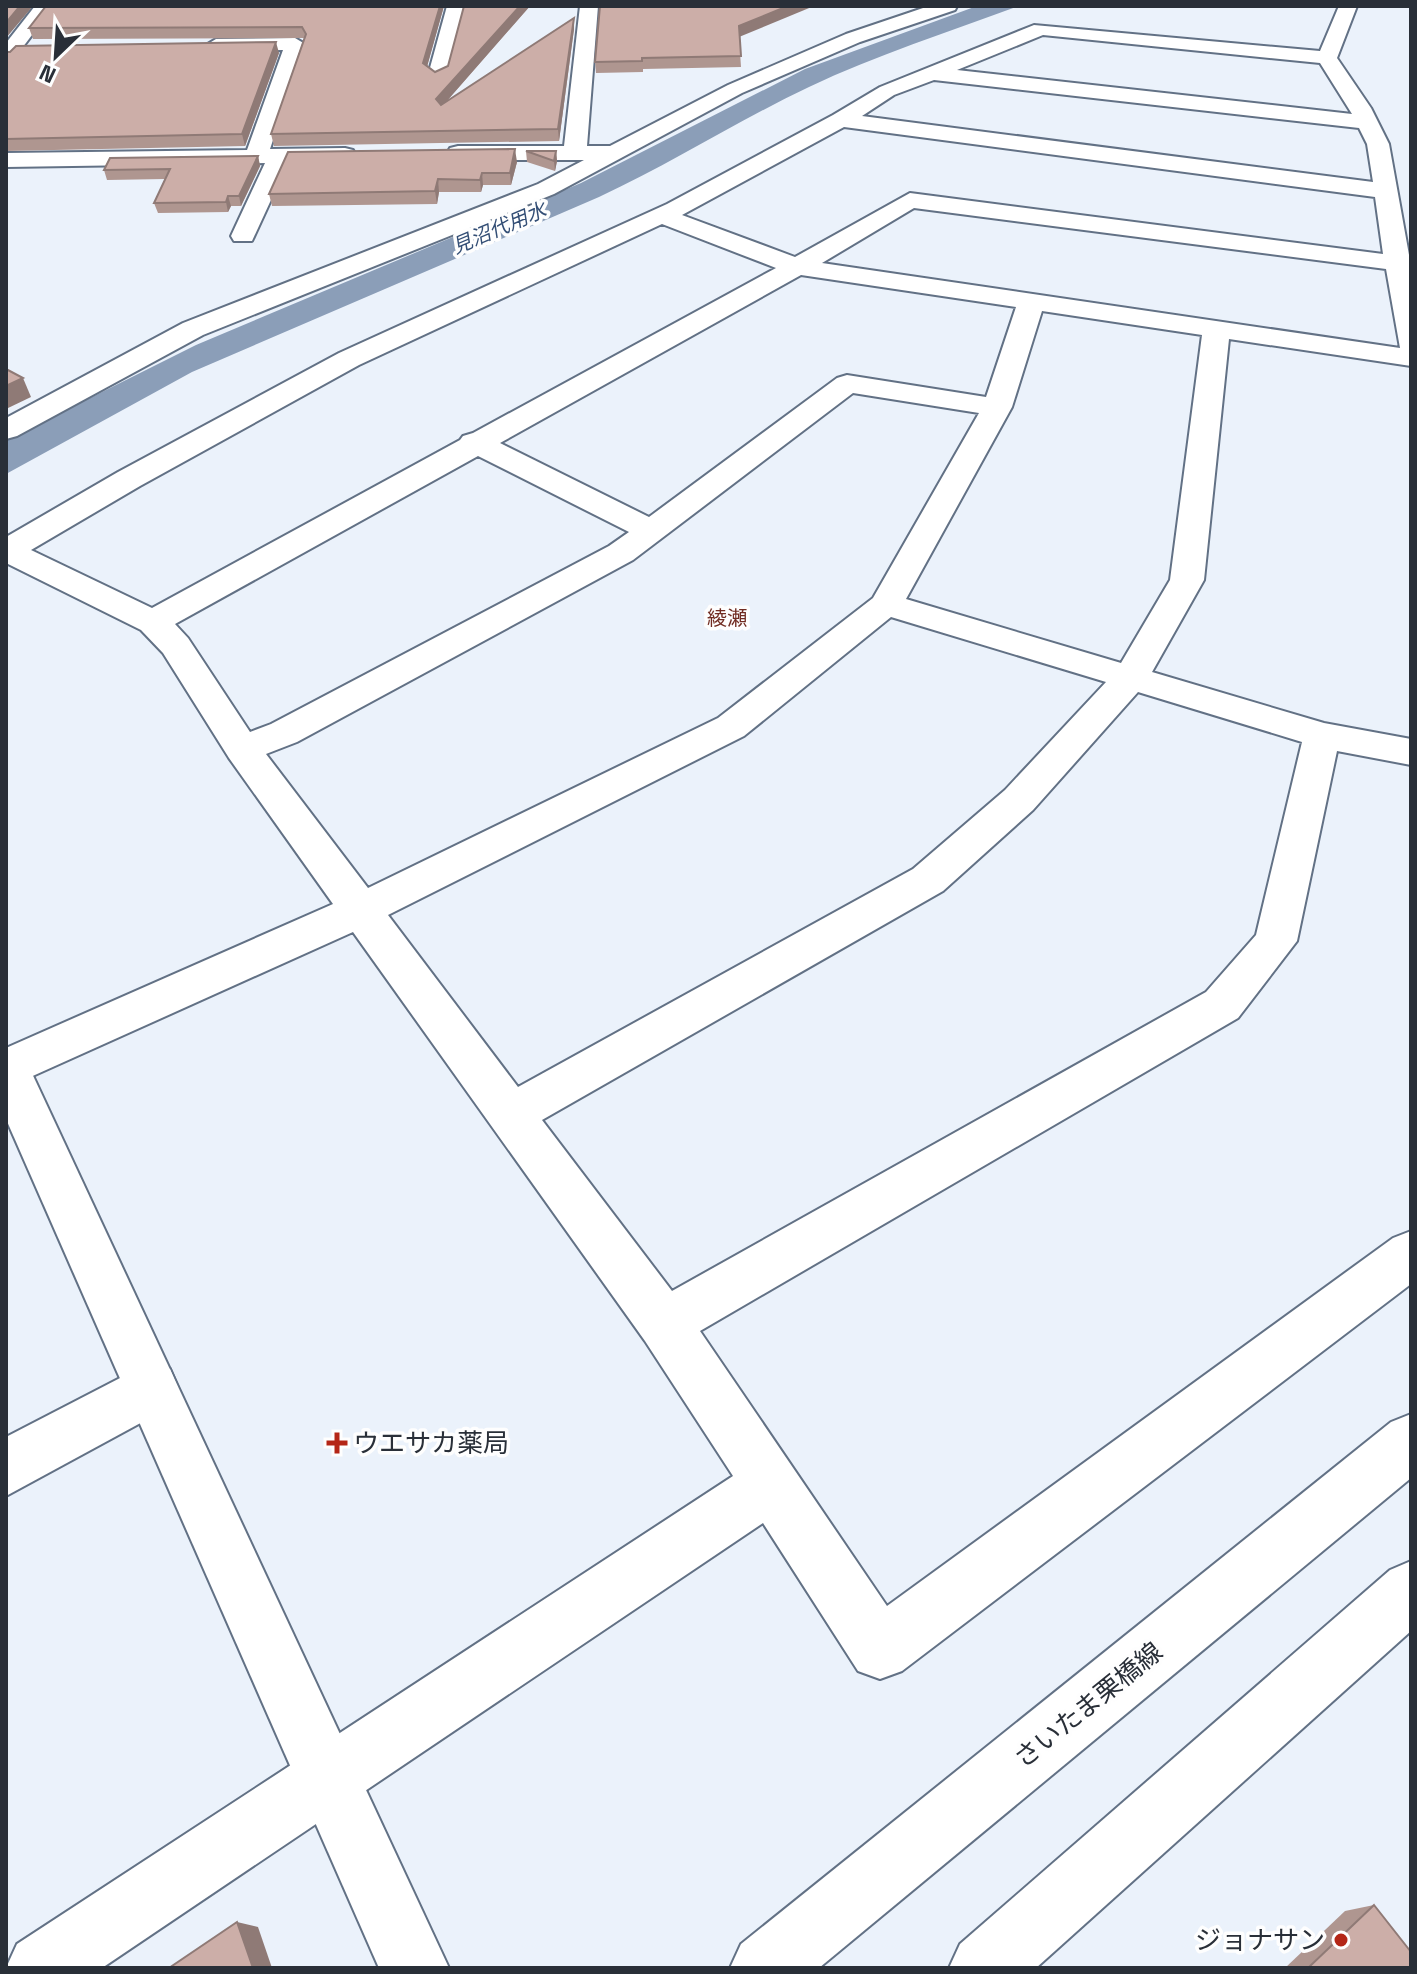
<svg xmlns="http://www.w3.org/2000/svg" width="1417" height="1974" viewBox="0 0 1417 1974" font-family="'Space Grotesk','Noto Sans JP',sans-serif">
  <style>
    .water { fill: #8b9eb8 }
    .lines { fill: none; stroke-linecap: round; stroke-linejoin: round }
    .minor-casing { stroke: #627185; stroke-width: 4 }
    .tertiary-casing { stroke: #627185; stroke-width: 4 }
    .primary-casing { stroke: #627185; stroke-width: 4 }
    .minor { fill: #fff; fill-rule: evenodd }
    .tertiary { fill: #fff; fill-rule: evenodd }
    .primary { fill: #fff; fill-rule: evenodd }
    .wall { fill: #af9690 }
    .shaded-wall { fill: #8f7a76 }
    .building { fill: #ccaea8; stroke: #8f7a76; stroke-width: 2 }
    .poi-dot { fill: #b42617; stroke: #fefefe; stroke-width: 3 }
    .labels { text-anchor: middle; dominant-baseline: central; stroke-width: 7; stroke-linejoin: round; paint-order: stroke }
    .far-water-label { font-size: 20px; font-style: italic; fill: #334e75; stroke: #fefefe }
    .far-neighbourhood-label { font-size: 20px; fill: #712c22; stroke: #fefefe }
    .near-poi-label { font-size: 26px; fill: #292f38; stroke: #fefefe; text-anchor: start }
    .near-street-label { font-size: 26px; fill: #292f38; stroke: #fefefe }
  </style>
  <rect width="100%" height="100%" fill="#ebf2fb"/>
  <path class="water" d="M977 6H1019C949 32 877 55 809 87 737 121 671 164 599 197L192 372 6 474V440L196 345 581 183 805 69Z"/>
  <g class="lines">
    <defs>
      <g id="minor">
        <path d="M35 6H54L13 60 6 62V43Z"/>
        <path d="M447 6H465L448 75 438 81 428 75Z"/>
        <path d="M580 6H598L587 146H610L728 85 846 34 929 6H957L955 10 860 42 742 93 554 194 203 335 17 436 6 439V418L183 323 538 184 584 160H458L450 158 447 153 450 148 458 146H564Z"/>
        <path d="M1339 6H1357L1337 58 1371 108 1389 144 1411 266V366L1229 339 1204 580 1152 672 1324 723 1411 739V765L1337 751 1297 941 1238 1018 700 1331 887 1606 1393 1238 1411 1231V1284L902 1671 880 1679 858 1671 763 1523 102 1968H6L17 1944 733 1476 645 1341 353 932 6 1088V1048L333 904 229 758 163 653 141 630 6 563V537L118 472 339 353 667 204 833 115 880 87 1034 25 1320 51ZM1043 35 1320 63 1352 114 957 70ZM934 80 1359 128 1367 144 1373 182 862 116 894 95ZM844 127 1375 197 1383 254 910 193 795 257 682 215ZM914 208 1386 269 1400 348 822 263ZM662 224 776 268 473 433 463 436 460 440 152 608 31 550 140 486 359 365ZM801 275 1016 307 986 397 847 375 837 378 649 517 500 443ZM1042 311 1202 335 1170 580 1121 663 906 599 1012 407ZM853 393 979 413 873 598 718 718 368 888 266 754 297 742 633 560ZM478 456 629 532 609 546 271 724 250 732 188 638 175 624ZM891 617 1106 682 1005 790 913 869 518 1087 388 915 744 736ZM1138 692 1302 742 1256 935 1206 992 672 1291 542 1120 943 891 1033 810Z"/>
        <path d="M295 38 305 44 270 149 345 148 353 150 356 155 353 160 345 162 288 163 252 241H234L231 236 265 163 6 167V153L247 150 283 50 216 51 206 45 216 39Z"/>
        <path d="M151 1362 170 1369 178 1388 170 1407 6 1496V1437Z"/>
      </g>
      <path id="tertiary" d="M6 1048 22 1054 29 1067 449 1968H379L6 1119Z"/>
      <g id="primary">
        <path d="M1411 1414V1478L819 1968H730L741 1944 1391 1422Z"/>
        <path d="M1411 1561V1631L1036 1968H949L960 1944 1390 1570Z"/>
      </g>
    </defs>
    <use href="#minor" class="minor-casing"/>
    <use href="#tertiary" class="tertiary-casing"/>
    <use href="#primary" class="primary-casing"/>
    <use href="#minor" class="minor"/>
    <use href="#tertiary" class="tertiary"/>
    <use href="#primary" class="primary"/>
  </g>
  <g class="wall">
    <path d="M46 6H444L427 66 435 72 448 66 464 6H530L446 102 574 18V29L559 141 274 146 271 134 304 38 33 39 29 28Z"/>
    <path d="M739 36 741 67 643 69V72L596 73 595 62Z"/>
    <path d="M6 52 279 53 245 146 6 151Z"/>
    <path d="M526 151H556L557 161 555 171 527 162Z"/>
    <path d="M258 156 260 166 241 206H231L228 212 158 213 154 203 165 179 107 180 104 170Z"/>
    <path d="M517 162 511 185H483L481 192H439L437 204 272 206 269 194Z"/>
    <path d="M1374 1905 1411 1968H1285L1345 1911Z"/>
  </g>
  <g class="shaded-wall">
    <path d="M20 6H33L6 38V23Z"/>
    <path d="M440 6H444L425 74 423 63Z"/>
    <path d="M520 6H530L438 111 436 99Z"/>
    <path d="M788 6H814L739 37V26Z"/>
    <path d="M574 18V29L559 141 558 129Z"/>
    <path d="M276 42 279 53 245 146 242 134Z"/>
    <path d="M515 149 517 162 511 185 510 173Z"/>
    <path d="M556 151 557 161 555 171 554 161Z"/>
    <path d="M258 156 260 166 241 206 239 196Z"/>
    <path d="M482 173 483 185 481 192 480 180Z"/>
    <path d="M438 179 439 192 437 204 435 191Z"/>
    <path d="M228 196 231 206 228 212 226 202Z"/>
    <path d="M23 378 31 397 6 409V386Z"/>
    <path d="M237 1922 258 1927 272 1968H253Z"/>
  </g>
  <g class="building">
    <path d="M6 6H20L6 23Z"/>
    <path d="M46 6H440L423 63 435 72 448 66 464 6H520L436 99 441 105 574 18 558 129 271 134 306 34 302 27 29 28Z"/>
    <path d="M600 6H788L739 26 741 56 642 58V61L595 62Z"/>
    <path d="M276 42 242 134 6 139V52H10L16 46Z"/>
    <path d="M515 149 510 173H482L480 180 438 179 435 191 269 194 288 152Z"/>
    <path d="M526 151H556L554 161Z"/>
    <path d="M258 156 239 196H228L226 202 154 203 170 169 104 170 110 158Z"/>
    <path d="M6 369 23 378 6 386Z"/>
    <path d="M1374 1905 1411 1952V1968H1308Z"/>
    <path d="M237 1922 253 1968H169Z"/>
  </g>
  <g class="poi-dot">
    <path d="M333 1431h8v8h8v8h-8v8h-8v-8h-8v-8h8z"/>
    <circle cx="1341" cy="1940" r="8"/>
  </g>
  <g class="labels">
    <g class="far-water-label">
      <text transform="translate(499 228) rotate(-23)">見沼代用水</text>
    </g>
    <g class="far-neighbourhood-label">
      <text x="727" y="618">綾瀬</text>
    </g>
    <g class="near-poi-label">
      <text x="353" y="1443">ウエサカ薬局</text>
      <text x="1325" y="1940" text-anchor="end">ジョナサン</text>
    </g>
    <g class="near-street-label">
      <text transform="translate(1088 1705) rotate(-39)">さいたま栗橋線</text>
    </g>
  </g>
  <rect width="1417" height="1974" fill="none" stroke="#292f38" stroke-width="16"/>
  <g transform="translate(56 56) rotate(205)" stroke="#fefefe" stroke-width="6" paint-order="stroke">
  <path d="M0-6L14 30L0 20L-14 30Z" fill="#292f38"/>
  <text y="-12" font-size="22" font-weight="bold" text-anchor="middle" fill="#292f38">N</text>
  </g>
</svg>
